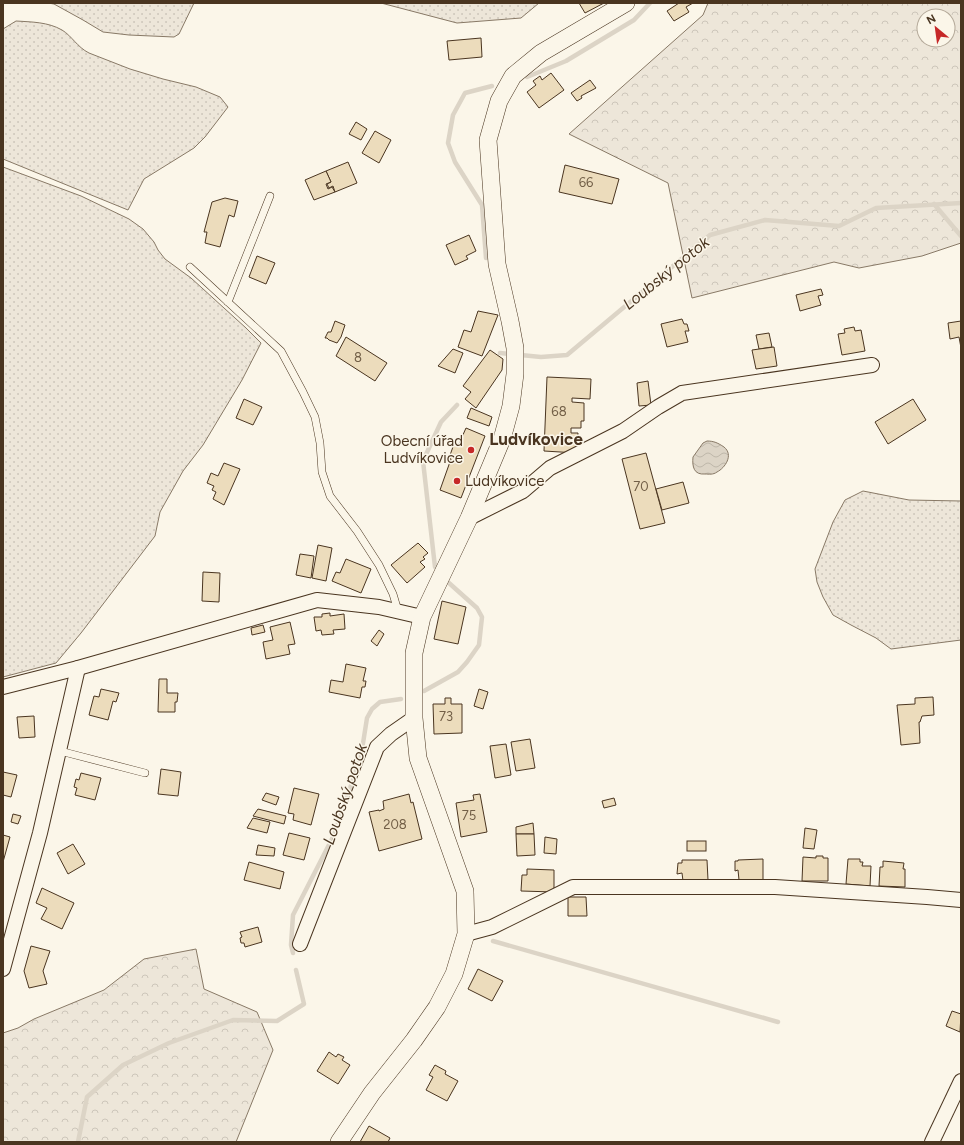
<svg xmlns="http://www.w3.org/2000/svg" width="964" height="1145" viewBox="0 0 964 1145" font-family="Figtree,sans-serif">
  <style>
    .grass { fill: url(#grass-dots); stroke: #887966 }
    .forest { fill: url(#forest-crowns); stroke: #887966; fill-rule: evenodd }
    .water { fill: url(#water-waves); stroke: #887966 }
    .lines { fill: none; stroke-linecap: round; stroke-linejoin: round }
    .stream { stroke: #dcd4c6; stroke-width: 4.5 }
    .building { fill: #ecdcbc; stroke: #4a3520 }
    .service-casing { stroke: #4a3520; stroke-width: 8 }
    .minor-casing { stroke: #4a3520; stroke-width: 16 }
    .tertiary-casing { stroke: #4a3520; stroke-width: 18 }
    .service { stroke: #fbf6e9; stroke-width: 7 }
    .minor { stroke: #fbf6e9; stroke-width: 14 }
    .tertiary { stroke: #fbf6e9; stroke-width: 17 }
    .poi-dot { fill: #c62828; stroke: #fbf6e9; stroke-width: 1.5 }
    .labels { text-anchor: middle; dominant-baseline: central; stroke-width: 3; stroke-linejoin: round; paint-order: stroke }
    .number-label { font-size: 13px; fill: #725f47 }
    .poi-label { font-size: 15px; fill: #4a3520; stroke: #fbf6e9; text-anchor: end }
    .water-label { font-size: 16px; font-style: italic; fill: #4a3520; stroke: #fbf6e9 }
    .quarter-label { font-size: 17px; font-weight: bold; fill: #4a3520; stroke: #fbf6e9 }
  </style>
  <defs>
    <pattern id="grass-dots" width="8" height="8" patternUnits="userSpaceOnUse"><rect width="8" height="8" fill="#ede6d9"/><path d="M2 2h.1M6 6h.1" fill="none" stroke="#cdc6ba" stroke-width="1.8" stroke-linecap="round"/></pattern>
    <pattern id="forest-crowns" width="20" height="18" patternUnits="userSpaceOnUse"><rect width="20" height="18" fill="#ede6d9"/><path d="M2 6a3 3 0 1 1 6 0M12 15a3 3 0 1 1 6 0" fill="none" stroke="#cdc6ba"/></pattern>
    <pattern id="water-waves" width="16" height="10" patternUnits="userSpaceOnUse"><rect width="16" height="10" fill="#dcd4c6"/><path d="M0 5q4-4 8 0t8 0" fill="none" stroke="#beb7aa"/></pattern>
  </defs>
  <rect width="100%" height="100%" fill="#fbf6e9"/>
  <g class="grass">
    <path d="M48 3H194L179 34 174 37 129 35 103 32 83 20 54 4Z"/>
    <path d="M381 3H539L521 18 457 23Z"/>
    <path d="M16 21C32 22 48 22 62 30 72 36 77 47 89 53L130 69 163 79 196 87 220 97 228 107 205 137 194 148 144 179 128 210 3 159V29Z"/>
    <path d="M3 167 81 196 129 219 143 229 154 242 158 250 165 259 191 278 246 328 261 343 242 380 203 445 183 471 160 512 155 536 81 633 56 663 3 677Z"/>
    <path d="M863 491 909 500 961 501V640L891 649 876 638 851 625 833 615 823 597 817 582 815 569 833 522 845 500Z"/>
  </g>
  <g class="forest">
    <path d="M708 3H961V243L922 256 859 268 834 262 692 298 668 183 569 134 703 15ZM924 16H948V40H924Z"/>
    <path d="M196 949 204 989 257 1012 273 1050 236 1142H3V1033L18 1028 34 1019 104 990 144 959Z"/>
  </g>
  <path class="water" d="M707 441C714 441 718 443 724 447 734 455 725 468 717 472 713 475 709 474 705 474 694 475 692 467 693 457L703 443Z"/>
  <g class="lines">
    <g class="stream">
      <path d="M527 77 566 61 634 20 650 3"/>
      <path d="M934 204 961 236"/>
      <path d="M486 258 482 205 455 162 448 143 453 115 465 93 492 86"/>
      <path d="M500 353 541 357 567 355 710 235 765 220 839 226 876 208 961 203"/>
      <path d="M435 567 423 461 441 422 457 405"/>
      <path d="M424 691 458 672 467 662 479 645 482 617 477 608 449 583"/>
      <path d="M493 941 778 1022"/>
      <path d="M293 953 291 945 293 915 334 835 361 756 367 718 372 709 380 702 401 699"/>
      <path d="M78 1142 87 1097 123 1065 169 1043 233 1020 277 1021 304 1004 296 970"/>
    </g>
  </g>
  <g class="building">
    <path d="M579 3H604L585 13Z"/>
    <path d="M679 3H693L686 7 689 12 674 21 667 11Z"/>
    <path d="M481 38 482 57 449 60 447 41Z"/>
    <path d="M551 73 564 90 539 108 527 92 536 85 533 81 540 76 542 80Z"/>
    <path d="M590 80 596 88 581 96 582 98 577 101 571 93Z"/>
    <path d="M356 122 367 129 361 140 349 134Z"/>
    <path d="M375 131 391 140 379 163 362 153Z"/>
    <path d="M348 162 357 183 335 192 333 186 329 188 327 184 331 182 326 171Z"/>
    <path d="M565 165 619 179 612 204 559 192Z"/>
    <path d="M326 171 331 182 326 184 328 189 332 187 335 192 314 200 305 180Z"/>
    <path d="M225 198 238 201 234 217 229 215 220 247 205 243 207 232H204L212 202Z"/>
    <path d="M469 235 476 251 466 256 468 259 455 265 446 245Z"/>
    <path d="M257 256 275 263 266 284 249 277Z"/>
    <path d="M821 289 823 295 818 296 821 305 800 311 796 295Z"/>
    <path d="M478 311 498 315 482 356 458 347 464 330 471 332Z"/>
    <path d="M682 319 684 324H687L689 331H685L688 342 667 347 661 324Z"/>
    <path d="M335 321 345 325 341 337 337 343 329 340 327 338H325L328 332H331Z"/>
    <path d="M961 321V348L959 337 950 339 948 323Z"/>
    <path d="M854 327 855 331 861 330 865 351 842 355 838 334 845 333 844 329Z"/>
    <path d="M769 333 772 347 759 349 756 335Z"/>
    <path d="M346 337 387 363 375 381 336 356Z"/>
    <path d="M774 347 777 366 756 369 752 350Z"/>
    <path d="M453 349 463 353 455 373 438 366Z"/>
    <path d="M490 350 503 359 502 370 476 408 465 399 471 392 463 386Z"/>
    <path d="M547 377 591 379 590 399 572 398V402L584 403V421H581V428H571V433H578L577 453 544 451Z"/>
    <path d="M648 381 651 405 639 406 637 383Z"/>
    <path d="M244 399 262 407 253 425 236 418Z"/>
    <path d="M913 399 926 420 888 444 875 422Z"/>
    <path d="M471 408 492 417 489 426 467 418Z"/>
    <path d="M466 428 485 436 461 498 440 490 451 459 449 458 454 444 458 446Z"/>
    <path d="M646 453 665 523 640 529 622 459Z"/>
    <path d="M224 463 240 469 224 505 213 499 216 492 212 490 214 486 207 483 211 473 218 476Z"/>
    <path d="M683 482 689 503 662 510 656 489Z"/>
    <path d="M418 543 428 553 423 557 425 559 420 562 425 567 407 583 391 565Z"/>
    <path d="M318 545 332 548 326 581 312 578Z"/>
    <path d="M300 554 314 556 311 578 296 575Z"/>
    <path d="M346 559 371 569 361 593 332 581 336 572 340 573Z"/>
    <path d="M203 572 220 573 219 602 202 601Z"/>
    <path d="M442 601 466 607 458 644 434 639Z"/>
    <path d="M330 613V616L344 614 345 629 333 630 334 634 322 635 321 630 316 631 314 617H322V614Z"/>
    <path d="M290 622 295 644 288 645 290 654 266 659 263 642 273 640 270 627Z"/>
    <path d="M263 625 265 632 252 635 251 628Z"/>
    <path d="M379 630 384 634 377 646 371 641Z"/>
    <path d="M346 664 366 668 363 681H366L365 687H362L360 698 329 692 331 680 343 682Z"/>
    <path d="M159 679H167V693H178L177 702H175V712H158Z"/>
    <path d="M101 689 119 693 116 702 113 701 108 720 89 715 94 696 99 697Z"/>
    <path d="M479 689 488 692 483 709 474 706Z"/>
    <path d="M933 697 934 715 922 716 920 722H919L920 743 901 745 897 705 915 704V698Z"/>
    <path d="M445 698H451V704H462V733L434 734 433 704H445Z"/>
    <path d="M34 716 35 737 19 738 17 717Z"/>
    <path d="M530 739 535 768 516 771 511 742Z"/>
    <path d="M506 744 511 775 495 778 490 746Z"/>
    <path d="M161 769 181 772 178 796 158 794Z"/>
    <path d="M3 772 17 775 11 797 3 795Z"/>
    <path d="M81 773 101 778 95 800 75 795 77 788 74 787 76 779 79 780Z"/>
    <path d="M294 788 319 794 311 825 293 820 294 814 288 813Z"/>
    <path d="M266 793 279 797 276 805 262 800Z"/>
    <path d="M409 794 411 803 413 802 422 839 379 851 369 812 379 810V811L384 809 383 801Z"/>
    <path d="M480 794 487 832 461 837 456 803 474 800 473 795Z"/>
    <path d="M614 798 616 805 604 808 602 801Z"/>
    <path d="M258 809 286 816 284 824 253 816Z"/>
    <path d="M13 814 21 816 18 824 11 822Z"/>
    <path d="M253 818 270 822 267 833 247 828Z"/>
    <path d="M533 823 534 834H516V827Z"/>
    <path d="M805 828 817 830 814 849 803 848Z"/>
    <path d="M289 833 310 838 304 860 283 855Z"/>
    <path d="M516 834H534L535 855 517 856Z"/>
    <path d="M3 835 10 837 3 862Z"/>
    <path d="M545 837 557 839 556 854 544 853Z"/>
    <rect x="687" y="841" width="19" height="10"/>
    <path d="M73 844 85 864 68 874 57 853Z"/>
    <path d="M258 845 275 848 274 856 256 855Z"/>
    <path d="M816 856H823V858H828V881H802L803 857 816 858Z"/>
    <path d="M763 859V880H739L738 870 735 871V861H738V860Z"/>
    <path d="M848 859H860V862H863L862 866H871L870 886 846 884Z"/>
    <path d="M682 860H707L708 880 683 881 682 873 677 874 678 863H682Z"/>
    <path d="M883 861 904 863 903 869H905V887L879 886 880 867H883Z"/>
    <path d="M249 862 284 872 280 889 244 880Z"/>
    <path d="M527 869 554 870V892L521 891 522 875H527Z"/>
    <path d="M42 888 74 903 62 929 41 919 47 908 36 903Z"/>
    <path d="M568 897H586L587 916H568Z"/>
    <path d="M258 927 262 942 245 947 244 943H241L240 938 242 937 240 932Z"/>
    <path d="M31 946 50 951 43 971 47 984 29 988 24 971Z"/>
    <path d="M478 969 503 981 492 1001 468 989Z"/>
    <path d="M952 1011 961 1014 960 1032 946 1026Z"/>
    <path d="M329 1052 336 1057 338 1054 344 1057 342 1060 350 1065 338 1084 317 1071Z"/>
    <path d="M435 1065 446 1071 445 1074 458 1081 447 1101 426 1090 433 1077 429 1075Z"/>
    <path d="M369 1126 390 1138 388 1142H360Z"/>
  </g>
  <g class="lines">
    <defs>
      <g id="service">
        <path d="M190 267 281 351 303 392 315 417 320 443 322 472 330 496 357 531 379 565 393 594 398 611"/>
        <path d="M228 302 270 196"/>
        <path d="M60 751 145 773"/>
      </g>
      <g id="minor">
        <path d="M469 518 523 491 550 468 623 431 658 407 682 393 872 365"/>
        <path d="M3 687 78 668 317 600 379 607 422 617"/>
        <path d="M466 934 492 927 573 887H775L927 897 961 900"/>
        <path d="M300 944 377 747 391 734 414 718"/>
        <path d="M3 969 40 833 78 668"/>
        <path d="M932 1142 961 1081"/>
      </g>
      <path id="tertiary" d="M339 1142 372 1093 414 1040 437 1007 454 974 466 934 465 891 418 758 414 718V653L422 617 469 518 502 439 511 406 515 374V348L510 321 497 264 488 140 499 101 513 76 541 53 626 3"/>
    </defs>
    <use href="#service" class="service-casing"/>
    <use href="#minor" class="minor-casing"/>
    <use href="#tertiary" class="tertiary-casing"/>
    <use href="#service" class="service"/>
    <use href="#minor" class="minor"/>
    <use href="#tertiary" class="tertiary"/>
  </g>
  <g class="poi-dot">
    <circle cx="471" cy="450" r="4"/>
    <circle cx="457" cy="481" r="4"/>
  </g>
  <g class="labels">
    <g class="number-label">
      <text x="586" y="182">66</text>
      <text x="358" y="357">8</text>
      <text x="559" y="411">68</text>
      <text x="641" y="486">70</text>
      <text x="446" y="716">73</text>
      <text x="469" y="815">75</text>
      <text x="395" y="824">208</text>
    </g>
    <g class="poi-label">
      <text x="463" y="441">Obecní úřad<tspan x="463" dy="17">Ludvíkovice</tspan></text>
      <text x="465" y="481" text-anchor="start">Ludvíkovice</text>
    </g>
    <g class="water-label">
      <text transform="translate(666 273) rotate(-39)">Loubský potok</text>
      <text transform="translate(345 794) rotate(-71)">Loubský potok</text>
    </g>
    <g class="quarter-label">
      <text x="536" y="439">Ludvíkovice</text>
    </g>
  </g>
  <rect width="964" height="1145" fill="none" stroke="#4a3520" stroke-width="8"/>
  <g transform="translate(936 28) rotate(331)"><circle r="19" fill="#fbf6e9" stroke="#b4a999"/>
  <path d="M0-3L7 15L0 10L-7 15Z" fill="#c62828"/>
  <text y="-6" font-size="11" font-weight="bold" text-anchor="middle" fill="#4a3520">N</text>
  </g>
</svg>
